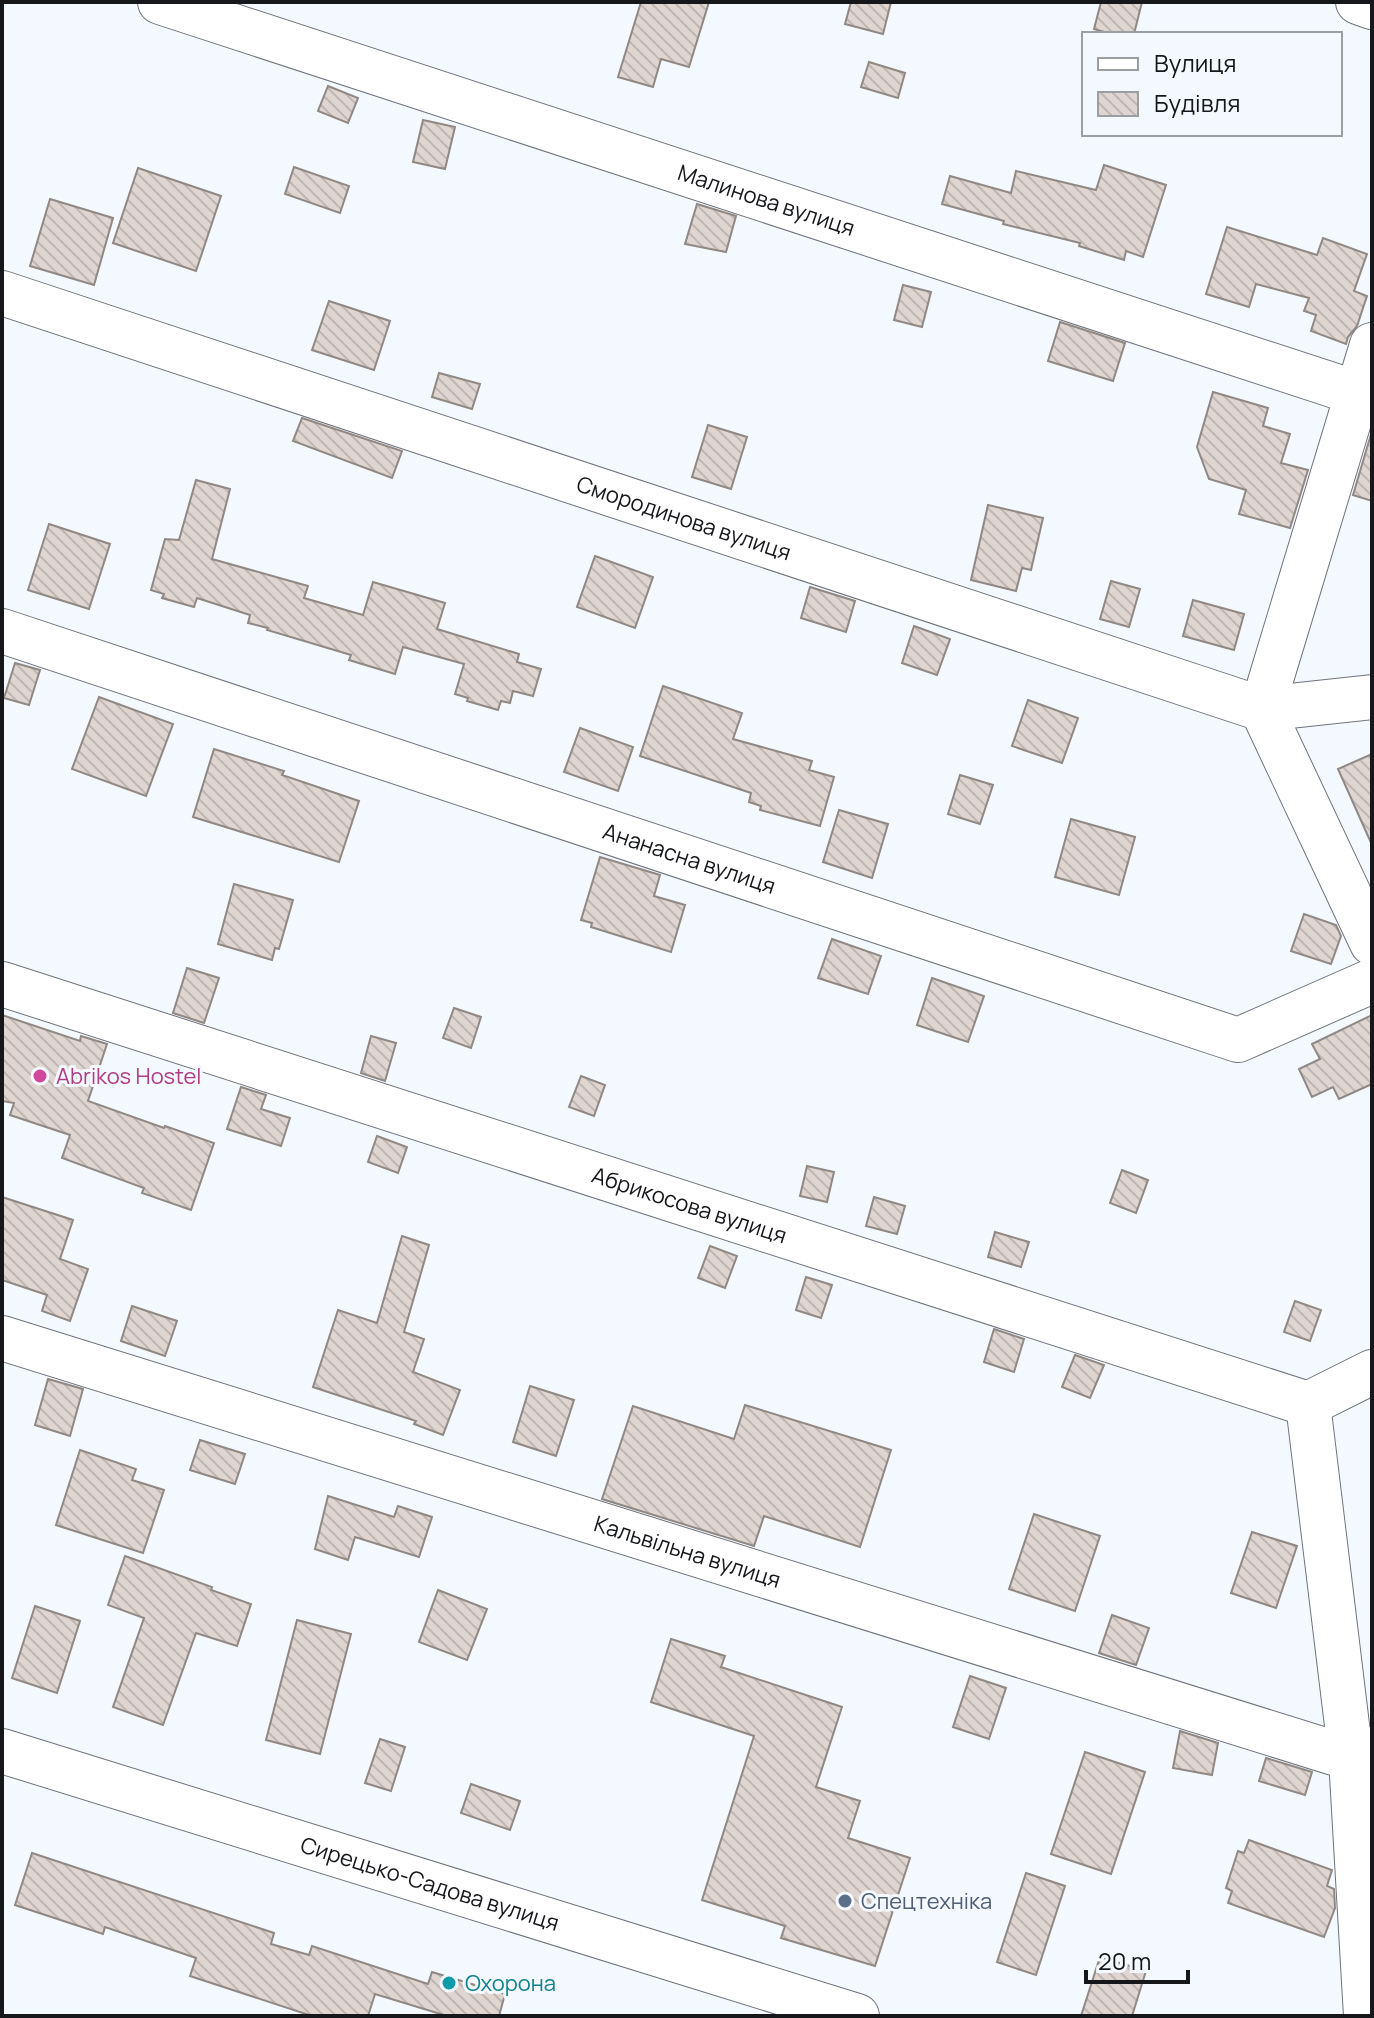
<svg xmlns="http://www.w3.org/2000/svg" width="1374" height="2018" viewBox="0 0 1374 2018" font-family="Manrope,sans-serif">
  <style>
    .building { fill: url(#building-back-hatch); stroke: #908883; stroke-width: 2 }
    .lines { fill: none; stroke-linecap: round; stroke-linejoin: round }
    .minor-casing { stroke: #6f737b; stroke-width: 46 }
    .minor { stroke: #fff; stroke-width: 44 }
    .hotel-dot { fill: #d1479c; stroke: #f4f8ff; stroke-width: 3 }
    .service-dot { fill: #5c6f8a; stroke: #f4f8ff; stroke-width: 3 }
    .culture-dot { fill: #0f9aa8; stroke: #f4f8ff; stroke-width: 3 }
    .labels { text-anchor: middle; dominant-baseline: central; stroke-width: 6; stroke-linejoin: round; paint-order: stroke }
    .street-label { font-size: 22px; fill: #15171a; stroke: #f4f8ff }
    .hotel-label { font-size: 22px; fill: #b23c85; stroke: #f4f8ff; text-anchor: start }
    .service-label { font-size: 22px; fill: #4e5e75; stroke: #f4f8ff; text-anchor: start }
    .culture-label { font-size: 22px; fill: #0d838f; stroke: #f4f8ff; text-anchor: start }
  </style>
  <defs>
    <pattern id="building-back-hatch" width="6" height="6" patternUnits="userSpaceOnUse" patternTransform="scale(2)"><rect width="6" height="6" fill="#dfd6d1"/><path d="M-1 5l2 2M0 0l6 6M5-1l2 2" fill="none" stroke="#beb7b3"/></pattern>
  </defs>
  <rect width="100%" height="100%" fill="#f4f8ff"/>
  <g class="building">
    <path d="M641 2H709L689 67 661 59 653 87 618 77Z"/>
    <path d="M851 2H891L883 34 845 24Z"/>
    <path d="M1101 2H1142L1134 34H1111L1094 29Z"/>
    <path d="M869 62 905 73 898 98 861 87Z"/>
    <path d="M328 86 358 98 348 123 318 111Z"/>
    <path d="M423 120 455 127 445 169 413 162Z"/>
    <path d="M1104 165 1166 185 1143 257 1126 251 1124 260 1079 246 1080 243 1003 224 1004 221 942 204 950 176 1011 193 1016 171 1096 190Z"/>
    <path d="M294 167 349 186 340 213 285 194Z"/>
    <path d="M138 168 221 196 196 271 113 243Z"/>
    <path d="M50 199 113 218 94 285 30 266Z"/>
    <path d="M697 204 736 216 726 252 685 244Z"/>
    <path d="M1227 227 1317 255 1323 238 1367 254 1354 291 1367 296 1357 326 1348 337 1346 344 1311 331 1316 315 1304 311 1309 298 1256 284 1249 307 1206 294Z"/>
    <path d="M903 285 931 292 922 327 894 320Z"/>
    <path d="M329 301 390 321 374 370 312 350Z"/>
    <path d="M1060 322 1125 343 1113 381 1048 361Z"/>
    <path d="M439 373 480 384 472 409 432 397Z"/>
    <path d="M1213 392 1268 408 1263 426 1290 434 1281 463 1308 470 1290 528 1239 514 1246 490 1209 479 1197 447Z"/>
    <path d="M302 418 402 451 392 478 293 441Z"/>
    <path d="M708 425 747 437 731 489 692 477Z"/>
    <path d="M1372 431V501L1353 495Z"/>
    <path d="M196 480 230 489 212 559 308 586 304 598 363 615 373 582 445 603 437 629 519 654 517 662 541 669 533 696 513 691 510 703 501 701 498 710 467 701 468 698 455 694 464 664 403 647 395 674 349 660 351 655 267 630 268 628 248 623 250 615 197 598 194 607 162 598 164 594 151 590 156 572 165 539 179 540Z"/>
    <path d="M988 505 1043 518 1031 570 1022 568 1016 591 971 580Z"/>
    <path d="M49 524 110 544 89 609 28 590Z"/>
    <path d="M595 556 653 577 635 628 577 607Z"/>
    <path d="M1111 581 1140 589 1129 627 1100 619Z"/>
    <path d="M810 587 855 601 846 632 801 618Z"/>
    <path d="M1193 600 1244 614 1234 650 1183 636Z"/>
    <path d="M914 626 950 639 937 675 902 663Z"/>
    <path d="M15 663 40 670 29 705 4 698Z"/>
    <path d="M663 686 742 713 733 739 812 761 809 770 834 777 820 826 760 810 761 806 749 802 751 793 640 756Z"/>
    <path d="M99 697 173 724 146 796 72 769Z"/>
    <path d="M1028 700 1078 718 1062 763 1012 746Z"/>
    <path d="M580 728 633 747 618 791 564 772Z"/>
    <path d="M214 749 284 771 282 775 359 801 339 862 193 817Z"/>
    <path d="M1372 754V845L1338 769Z"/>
    <path d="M960 775 993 785 980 824 948 814Z"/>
    <path d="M839 810 888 824 872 878 823 862Z"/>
    <path d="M1071 819 1135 837 1119 895 1055 877Z"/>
    <path d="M600 857 660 875 654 896 685 905 671 952 591 927 592 923 581 920Z"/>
    <path d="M234 884 293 900 279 949 275 948 272 960 218 944Z"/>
    <path d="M1304 914 1336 925 1341 936 1331 964 1291 951Z"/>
    <path d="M832 939 881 956 868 994 818 978Z"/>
    <path d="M187 968 219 978 204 1023 173 1013Z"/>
    <path d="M932 978 984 996 968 1042 917 1025Z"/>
    <path d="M454 1008 481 1017 471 1048 443 1038Z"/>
    <path d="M2 1015 80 1041 81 1036 107 1044 88 1101 164 1128 165 1126 214 1143 191 1210 142 1193 144 1188 62 1158 70 1135 10 1115 14 1103 2 1101Z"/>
    <path d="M1372 1015V1084L1339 1099 1333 1087 1312 1097 1299 1069 1320 1059 1312 1044Z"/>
    <path d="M371 1036 396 1043 385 1081 361 1073Z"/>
    <path d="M581 1076 605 1085 594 1116 569 1107Z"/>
    <path d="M241 1087 266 1095 261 1109 290 1118 281 1146 227 1129Z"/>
    <path d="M377 1136 407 1147 398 1173 368 1162Z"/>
    <path d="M807 1166 834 1172 827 1202 800 1196Z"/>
    <path d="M1122 1170 1148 1180 1136 1213 1110 1203Z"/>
    <path d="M2 1197 73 1220 60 1259 88 1269 70 1321 42 1311 47 1295 2 1280Z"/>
    <path d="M874 1197 905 1206 897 1234 866 1226Z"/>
    <path d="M995 1232 1029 1242 1021 1267 988 1257Z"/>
    <path d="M402 1236 429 1245 404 1332 424 1339 413 1372 460 1390 443 1435 414 1424 416 1421 313 1387 338 1310 377 1323Z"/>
    <path d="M710 1246 737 1256 725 1288 698 1278Z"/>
    <path d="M806 1277 832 1285 821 1318 796 1310Z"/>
    <path d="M1295 1301 1321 1310 1310 1341 1284 1332Z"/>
    <path d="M132 1306 177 1321 165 1356 121 1341Z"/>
    <path d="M994 1329 1024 1339 1014 1372 984 1362Z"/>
    <path d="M1075 1355 1104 1365 1090 1398 1062 1387Z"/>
    <path d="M48 1379 83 1389 70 1436 35 1425Z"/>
    <path d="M530 1386 574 1400 556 1456 513 1442Z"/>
    <path d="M745 1405 891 1450 860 1547 764 1516 754 1546 602 1499 633 1406 734 1439Z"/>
    <path d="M200 1440 245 1454 235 1484 190 1470Z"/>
    <path d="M80 1450 136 1469 132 1480 164 1490 143 1553 56 1525Z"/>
    <path d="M328 1496 394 1517 398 1506 432 1517 419 1557 355 1537 348 1560 315 1549Z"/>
    <path d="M1034 1514 1100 1536 1075 1611 1009 1589Z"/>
    <path d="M1252 1532 1297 1546 1276 1608 1231 1593Z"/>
    <path d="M125 1556 212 1587 211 1590 251 1604 237 1646 196 1633 163 1725 113 1707 144 1618 108 1605Z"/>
    <path d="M438 1590 487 1609 467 1660 419 1642Z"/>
    <path d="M35 1606 80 1621 57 1693 12 1678Z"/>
    <path d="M1112 1615 1149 1628 1136 1665 1099 1653Z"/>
    <path d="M297 1620 351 1634 320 1754 266 1740Z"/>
    <path d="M671 1639 725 1656 721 1667 842 1707 816 1787 860 1801 848 1838 910 1858 875 1966 781 1938 785 1926 702 1900 754 1736 651 1702Z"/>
    <path d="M970 1676 1006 1688 989 1739 953 1727Z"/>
    <path d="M1180 1731 1218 1743 1212 1775 1173 1768Z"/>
    <path d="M380 1739 405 1747 391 1791 365 1783Z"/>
    <path d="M1085 1752 1145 1772 1111 1874 1051 1854Z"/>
    <path d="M1266 1758 1312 1772 1305 1795 1259 1781Z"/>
    <path d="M471 1784 520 1801 510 1830 461 1813Z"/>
    <path d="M1249 1840 1332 1870 1327 1886 1334 1889 1335 1908 1324 1937 1228 1903 1232 1891 1226 1888 1238 1851 1244 1853Z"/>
    <path d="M32 1853 274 1933 271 1944 309 1955 312 1946 428 1984 432 1972 505 1994 499 2016H447L375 1994 368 2016H312L190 1976 196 1958 105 1927 103 1934 15 1905Z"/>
    <path d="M1026 1873 1065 1886 1036 1975 997 1962Z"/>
    <path d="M1100 1957 1146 1971 1132 2016H1081Z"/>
  </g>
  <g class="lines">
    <defs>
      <g id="minor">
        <path id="s1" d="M160 2 1372 398"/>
        <path d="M1358 2 1372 7"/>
        <path id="s2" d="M2 293 1262 709 1372 697"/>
        <path d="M1372 345 1262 709 1372 943"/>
        <path id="s3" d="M2 631 1238 1040 1372 981"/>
        <path id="s4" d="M2 984 1308 1404 1372 1372"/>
        <path id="s5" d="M2 1338 1334 1753 1351 1758 1372 1749"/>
        <path d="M1308 1404 1351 1758 1366 2016"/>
        <path id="s6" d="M2 1751 857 2016"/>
      </g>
    </defs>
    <use href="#minor" class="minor-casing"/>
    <use href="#minor" class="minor"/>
  </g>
  <circle class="hotel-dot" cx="40" cy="1076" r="8"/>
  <circle class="service-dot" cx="845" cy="1901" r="8"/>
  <circle class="culture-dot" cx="449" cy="1983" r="8"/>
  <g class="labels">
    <g class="street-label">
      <text stroke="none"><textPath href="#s1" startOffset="638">Малинова вулиця</textPath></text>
      <text stroke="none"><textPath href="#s2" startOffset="718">Смородинова вулиця</textPath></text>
      <text stroke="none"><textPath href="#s3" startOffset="724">Ананасна вулиця</textPath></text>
      <text stroke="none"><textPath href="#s4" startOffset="722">Абрикосова вулиця</textPath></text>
      <text stroke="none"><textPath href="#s5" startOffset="718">Кальвільна вулиця</textPath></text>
      <text stroke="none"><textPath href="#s6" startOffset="448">Сирецько-Садова вулиця</textPath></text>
    </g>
    <g class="hotel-label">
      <text x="56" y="1076">Abrikos Hostel</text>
    </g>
    <g class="service-label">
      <text x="861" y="1901">Спецтехніка</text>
    </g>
    <g class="culture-label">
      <text x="465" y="1983">Охорона</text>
    </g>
  </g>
  <rect width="1374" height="2018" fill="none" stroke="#15171a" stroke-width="8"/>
  <rect x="1082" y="32" width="260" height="104" fill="#f4f8ff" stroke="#9b9ea3" stroke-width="2"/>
  <rect x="1098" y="58" width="40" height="12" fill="#ffffff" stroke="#9b9ea3" stroke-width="2"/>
  <text x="1154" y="72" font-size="24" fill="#15171a">Вулиця</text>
  <rect x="1098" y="92" width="40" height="24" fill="url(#building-back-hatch)" stroke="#9b9ea3" stroke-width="2"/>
  <text x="1154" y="112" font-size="24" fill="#15171a">Будівля</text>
  <path d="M1086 1970v12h102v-12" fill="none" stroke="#15171a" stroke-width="4"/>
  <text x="1098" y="1970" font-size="24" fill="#15171a" stroke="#f4f8ff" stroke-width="6" paint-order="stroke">20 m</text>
</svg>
